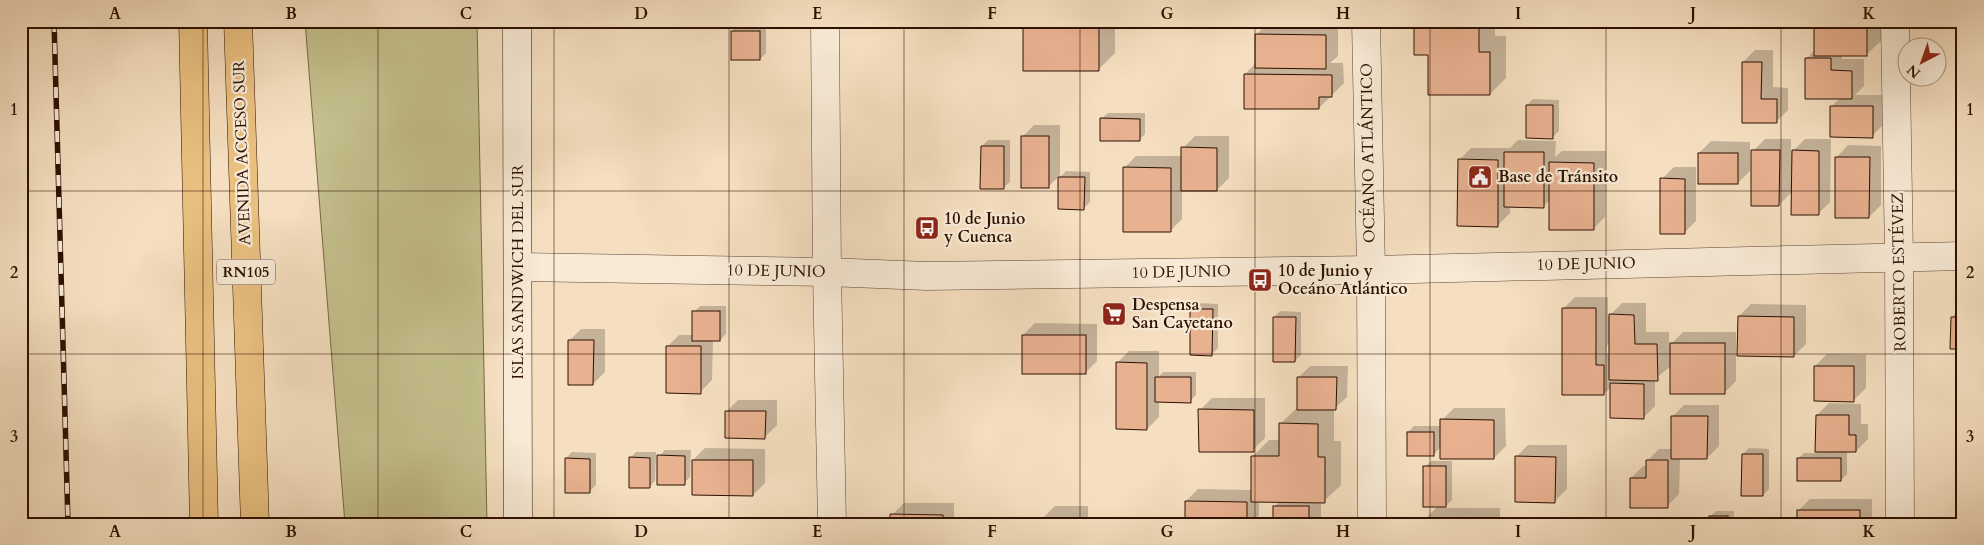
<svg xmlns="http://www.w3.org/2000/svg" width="1984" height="545" viewBox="0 0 1984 545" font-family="Cardo,serif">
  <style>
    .green { fill: #c4c08d; stroke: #786846 }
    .shadow { fill: #0003; fill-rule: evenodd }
    .building { fill: #e8b190; stroke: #2c1000 }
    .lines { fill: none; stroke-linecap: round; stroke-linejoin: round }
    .minor-casing { stroke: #5e4430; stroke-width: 29 }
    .secondary-casing { stroke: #2c1000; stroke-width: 29 }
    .trunk-casing { stroke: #2c1000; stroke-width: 29 }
    .minor { stroke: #f8ead6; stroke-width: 28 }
    .secondary { stroke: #f8ead6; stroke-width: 28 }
    .trunk { stroke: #eac080; stroke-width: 28 }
    .rail-casing { stroke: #2c1000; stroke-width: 5.5 }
    .rail { stroke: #f8ead6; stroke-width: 4; stroke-dasharray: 11; stroke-linecap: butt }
    .grid { fill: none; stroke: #2c1000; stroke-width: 1; stroke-opacity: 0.55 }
    .labels { text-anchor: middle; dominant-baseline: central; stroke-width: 4.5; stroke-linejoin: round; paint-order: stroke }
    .shield { fill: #f8ead6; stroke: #695140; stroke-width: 1 }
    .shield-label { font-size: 15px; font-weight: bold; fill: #2c1000 }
    .street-label { font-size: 16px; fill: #2c1000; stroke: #f8ead6 }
    .poi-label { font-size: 16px; font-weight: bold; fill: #2c1000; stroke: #f8ead6; text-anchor: start }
    .neatline { fill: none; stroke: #2c1000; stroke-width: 2 }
    .grid-label { font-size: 16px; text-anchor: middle; font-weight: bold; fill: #2c1000 }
  </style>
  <rect width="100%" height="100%" fill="#f5dfc0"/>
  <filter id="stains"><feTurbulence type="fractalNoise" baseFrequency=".004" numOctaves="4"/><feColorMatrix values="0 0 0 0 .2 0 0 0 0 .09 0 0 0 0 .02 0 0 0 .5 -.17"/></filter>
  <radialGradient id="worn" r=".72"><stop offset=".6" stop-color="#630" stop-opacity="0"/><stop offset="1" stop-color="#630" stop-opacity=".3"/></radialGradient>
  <path class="green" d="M305 21H477L487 524H345Z"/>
  <g class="shadow">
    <path d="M1025 21H1115V53L1098 70 1024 22Z"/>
    <path d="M1275 21H1338V56L1330 63H1343L1344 83 1319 108 1245 74 1256 63V35L1268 23H1275Z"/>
    <path d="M1415 21H1495V36H1506V78L1490 94 1429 54Z"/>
    <path d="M1816 21H1883V39L1866 55H1842V59H1864V86L1855 95H1884V124L1872 136 1831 107 1840 98 1806 59 1816 49Z"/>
    <path d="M738 25H766V53L760 59 732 31Z"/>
    <path d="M1755 50H1773V87L1788 88V110L1776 122H1743V62Z"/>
    <path d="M1533 99 1559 100V131L1553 137 1527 105Z"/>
    <path d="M1108 113H1145V134L1139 140 1101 119Z"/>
    <path d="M1034 125H1060V177L1066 171 1090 172V202L1084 208H1059L1060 175 1048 187 1022 137Z"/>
    <path d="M1195 136H1229V178L1217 190 1182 189V219L1170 231 1124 168 1136 156H1183V148Z"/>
    <path d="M1765 139H1791V153L1805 139H1831L1830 202 1818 214 1793 191 1779 205 1753 151Z"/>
    <path d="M988 140H1010V182L1003 188 982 146Z"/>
    <path d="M1518 140 1556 141 1555 157 1562 151H1606L1605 217 1593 229 1550 200 1543 207 1510 206V213L1498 225 1459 160 1471 148H1510Z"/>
    <path d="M1711 141 1750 142V171L1738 183 1699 153Z"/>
    <path d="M1848 145 1881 146V205L1869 217 1836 158Z"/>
    <path d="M1674 167H1696V221L1684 233 1662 179Z"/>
    <path d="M1575 297H1608V317L1622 303H1646V332H1669V346L1683 332H1736V381L1724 393 1671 366 1655 379V406L1643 418 1611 387 1604 394 1563 309ZM1607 345H1610V354H1607Z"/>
    <path d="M1197 303 1218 304V348L1212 354 1191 309Z"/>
    <path d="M1751 304 1806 305V344L1794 356 1739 316Z"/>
    <path d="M700 306H726V334L720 340H713L712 380 700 392 667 347 679 335H694V312Z"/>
    <path d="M1963 306V348L1952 317Z"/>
    <path d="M1280 311 1301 312V355L1295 361 1274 317Z"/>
    <path d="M1035 323 1097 324V361L1085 373 1023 335Z"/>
    <path d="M581 329H605V372L593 384 569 341Z"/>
    <path d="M1129 351H1159V376L1163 372H1196V395L1190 401H1159V417L1147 429 1117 363Z"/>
    <path d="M1827 354 1866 355V388L1854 400 1815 366Z"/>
    <path d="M1310 366H1348L1347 397 1334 409V441H1341V485L1324 501H1321V524H1275V506L1280 501 1259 500V515L1250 524H1186V501L1198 489 1252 490V457L1269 440H1280V424L1298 407V378Z"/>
    <path d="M1212 398H1265V438L1253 450 1200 410Z"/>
    <path d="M738 400H777V425L765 437 726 412Z"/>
    <path d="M1829 403 1861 404V424H1868V439L1856 451H1847V474L1841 480 1798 459 1804 453H1817V415Z"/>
    <path d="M1684 405H1719V446L1707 458H1680L1679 494 1667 506 1631 478 1643 466H1647V461L1659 449H1672V417Z"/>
    <path d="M1454 408H1505L1506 446 1494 458 1441 447 1433 455 1408 432 1414 426H1442V420Z"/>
    <path d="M1528 445H1567V489L1555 501 1516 457Z"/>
    <path d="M705 448 765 449V483L753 495 693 460Z"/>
    <path d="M1749 448 1769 449V489L1763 495 1743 454Z"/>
    <path d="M665 450H691L690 477 684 483 659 456Z"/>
    <path d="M572 452 596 453V485L590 491 566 458Z"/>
    <path d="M636 452H656L655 481 649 487 630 458Z"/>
    <path d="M1431 461H1452V500L1444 508H1500V524H1424V520L1438 506 1425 467Z"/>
    <path d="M1810 499H1872V524H1798V511Z"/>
    <path d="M904 503H954V524H892V515Z"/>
    <path d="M1055 506H1088V524H1043V518Z"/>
    <path d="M1716 511H1734V524H1710V517Z"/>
  </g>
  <g class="building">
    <path d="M566 21H635V25L566 24Z"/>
    <path d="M1058 21H1099V71H1023V22Z"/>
    <rect x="1274" y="21" width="60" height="6"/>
    <path d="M1414 21H1479V52H1490V95H1428V55H1414Z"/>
    <rect x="1814" y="21" width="53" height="35"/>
    <rect x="731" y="31" width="29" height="29"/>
    <path d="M1255 34 1326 35V69L1255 68Z"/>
    <path d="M1805 58H1831V70L1852 71V99H1805Z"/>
    <path d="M1742 62H1762L1761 99H1777V123H1742Z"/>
    <path d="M1244 74 1332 75V97H1319V109H1244Z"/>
    <path d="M1526 105H1553V139L1526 138Z"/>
    <path d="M1830 106H1873V138L1830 137Z"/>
    <path d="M1100 118 1140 119V141H1100Z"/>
    <rect x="1021" y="136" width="28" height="52"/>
    <path d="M981 146H1004V189H980Z"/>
    <path d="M1181 147 1217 148V191H1181Z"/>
    <path d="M1751 150H1780L1779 206H1751Z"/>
    <path d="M1792 150 1819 151V215H1791Z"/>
    <path d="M1504 152H1544V208L1504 207Z"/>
    <rect x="1698" y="153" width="40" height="31"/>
    <path d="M1835 157H1870L1869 218H1835Z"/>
    <path d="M1458 159 1498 160V227L1457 226Z"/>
    <path d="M1549 162 1594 163V230H1549Z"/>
    <path d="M1123 167 1171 168V232H1123Z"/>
    <path d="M1058 177H1085L1084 210 1058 209Z"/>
    <path d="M1660 178 1685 179V234H1660Z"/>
    <path d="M1562 308H1596V365H1604V395H1562Z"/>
    <path d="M1190 309H1213L1212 356 1190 355Z"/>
    <rect x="692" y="311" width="28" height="30"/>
    <path d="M1609 314 1634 315 1635 344H1657L1658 381 1609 380Z"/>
    <path d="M1738 316 1794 317V357L1737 356Z"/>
    <path d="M1273 317H1296L1295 362H1273Z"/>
    <path d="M1951 317H1963V349H1950Z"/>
    <rect x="1022" y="335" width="64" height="39"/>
    <path d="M568 340H594L593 385H568Z"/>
    <rect x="1670" y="343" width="55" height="51"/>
    <path d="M666 346H701V394L666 393Z"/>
    <path d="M1116 362 1147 363V430L1116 429Z"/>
    <path d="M1814 366H1854V402L1814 401Z"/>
    <path d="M1155 377H1191V403L1155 402Z"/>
    <path d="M1297 377H1337L1336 410H1297Z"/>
    <path d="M1610 383 1644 384V419L1610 418Z"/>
    <path d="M1198 409 1254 410V452H1199Z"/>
    <path d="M725 411H766L765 439 725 438Z"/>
    <path d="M1816 415H1849V435H1856V452H1815Z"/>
    <path d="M1671 416H1708L1707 459H1671Z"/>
    <path d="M1440 419 1494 420V459H1440Z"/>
    <path d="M1279 423 1318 424V457H1325V503L1251 502V456H1279Z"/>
    <rect x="1407" y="432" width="27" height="24"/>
    <path d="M1742 454H1763V496H1741Z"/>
    <path d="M657 455 685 456V485H657Z"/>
    <path d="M1515 456 1556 457 1555 503 1515 502Z"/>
    <path d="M629 457 650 458V488H629Z"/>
    <path d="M565 458 590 459V493H565Z"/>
    <rect x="1797" y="458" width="44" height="23"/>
    <path d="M692 460H753V496L692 495Z"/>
    <path d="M1646 460H1668V508H1630V478H1646Z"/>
    <rect x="1423" y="466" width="23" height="41"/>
    <path d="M1185 501 1247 502V524H1185Z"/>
    <rect x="1273" y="506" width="36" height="18"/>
    <rect x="1797" y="510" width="63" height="14"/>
    <path d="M890 514 943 515V524H890Z"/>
    <rect x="1709" y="516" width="19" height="8"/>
    <rect x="1042" y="518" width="35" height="6"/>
    <path d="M1423 519 1488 520V524H1423Z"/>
  </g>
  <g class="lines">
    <defs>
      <g id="minor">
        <path d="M825 21 827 272 832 524"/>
        <path d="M1366 21 1371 270 1372 524"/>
        <path d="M1895 21 1899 256 1900 524"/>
        <path d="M519 267 827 272 927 276 1371 270 1963 256"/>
      </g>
      <path id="secondary" d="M517 21 518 524"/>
      <g id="trunk">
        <path d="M193 21 204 524"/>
        <path d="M238 21 255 524"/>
      </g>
    </defs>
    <use href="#minor" class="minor-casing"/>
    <use href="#secondary" class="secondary-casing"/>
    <use href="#trunk" class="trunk-casing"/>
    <use href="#minor" class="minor"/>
    <use href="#secondary" class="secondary"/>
    <use href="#trunk" class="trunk"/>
    <defs>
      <path id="rail" d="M54 21 68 524"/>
    </defs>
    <use href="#rail" class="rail-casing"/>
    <use href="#rail" class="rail"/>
  </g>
  <path class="grid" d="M203 21V524M378 21V524M554 21V524M729 21V524M904 21V524M1080 21V524M1255 21V524M1430 21V524M1606 21V524M1781 21V524M21 191H1963M21 354H1963"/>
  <defs>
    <symbol id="civic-square" viewBox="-11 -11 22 22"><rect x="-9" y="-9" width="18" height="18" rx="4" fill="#8f2418" stroke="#f8ead6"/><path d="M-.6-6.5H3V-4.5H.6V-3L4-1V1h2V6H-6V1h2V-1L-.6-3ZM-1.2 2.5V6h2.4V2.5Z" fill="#fff"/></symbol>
    <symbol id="bus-square" viewBox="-11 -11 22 22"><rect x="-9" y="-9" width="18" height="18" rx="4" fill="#8f2418" stroke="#f8ead6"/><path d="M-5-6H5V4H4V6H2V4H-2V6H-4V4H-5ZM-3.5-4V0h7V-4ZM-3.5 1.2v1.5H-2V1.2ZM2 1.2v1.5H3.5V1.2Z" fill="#fff"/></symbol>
    <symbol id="supermarket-square" viewBox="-11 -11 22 22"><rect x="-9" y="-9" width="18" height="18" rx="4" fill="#8f2418" stroke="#f8ead6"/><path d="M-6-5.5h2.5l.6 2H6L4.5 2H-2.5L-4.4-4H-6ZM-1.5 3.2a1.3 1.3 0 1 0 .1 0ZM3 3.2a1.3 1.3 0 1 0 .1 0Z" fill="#fff"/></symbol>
  </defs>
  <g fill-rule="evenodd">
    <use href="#civic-square" x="1466" y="163" width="28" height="28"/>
    <use href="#bus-square" x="913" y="214" width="28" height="28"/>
    <use href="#bus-square" x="1246" y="266" width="28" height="28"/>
    <use href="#supermarket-square" x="1100" y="300" width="28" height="28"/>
  </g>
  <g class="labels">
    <rect class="shield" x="217" y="259.5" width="58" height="25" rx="4"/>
    <g class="shield-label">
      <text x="246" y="272">RN105</text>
    </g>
    <g class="street-label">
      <text transform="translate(242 153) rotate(-92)">AVENIDA ACCESO SUR</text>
      <text transform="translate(1368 153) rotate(-91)">OCÉANO ATLÁNTICO</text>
      <text transform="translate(1586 264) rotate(-1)">10 DE JUNIO</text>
      <text transform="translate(776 271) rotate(1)">10 DE JUNIO</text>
      <text transform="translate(518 272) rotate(-90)">ISLAS SANDWICH DEL SUR</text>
      <text transform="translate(1181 272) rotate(-1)">10 DE JUNIO</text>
      <text transform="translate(1899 272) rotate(-91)">ROBERTO ESTÉVEZ</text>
    </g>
    <g class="poi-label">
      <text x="1498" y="177">Base de Tránsito</text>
      <text x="944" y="219">10 de Junio<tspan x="944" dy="18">y Cuenca</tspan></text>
      <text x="1278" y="271">10 de Junio y<tspan x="1278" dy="18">Oceáno Atlántico</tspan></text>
      <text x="1132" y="305">Despensa<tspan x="1132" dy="18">San Cayetano</tspan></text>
    </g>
  </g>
  <rect width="1984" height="545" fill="none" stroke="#f5dfc0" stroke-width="55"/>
  <g transform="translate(1922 62) rotate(221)"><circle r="24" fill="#f8ead6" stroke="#a69380"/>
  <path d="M0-4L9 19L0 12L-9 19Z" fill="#8f2418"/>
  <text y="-8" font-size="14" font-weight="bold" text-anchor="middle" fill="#2c1000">N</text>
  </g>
  <rect x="28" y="28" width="1928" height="490" class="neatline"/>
  <g class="grid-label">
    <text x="115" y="19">A</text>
    <text x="291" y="19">B</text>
    <text x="466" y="19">C</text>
    <text x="641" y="19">D</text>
    <text x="817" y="19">E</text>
    <text x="992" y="19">F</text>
    <text x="1167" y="19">G</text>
    <text x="1343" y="19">H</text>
    <text x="1518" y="19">I</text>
    <text x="1693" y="19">J</text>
    <text x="1869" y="19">K</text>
    <text x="14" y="115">1</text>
    <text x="1970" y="115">1</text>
    <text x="14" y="278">2</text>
    <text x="1970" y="278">2</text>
    <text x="14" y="442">3</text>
    <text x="1970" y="442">3</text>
    <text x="115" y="537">A</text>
    <text x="291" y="537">B</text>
    <text x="466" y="537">C</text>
    <text x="641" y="537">D</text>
    <text x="817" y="537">E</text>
    <text x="992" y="537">F</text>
    <text x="1167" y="537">G</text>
    <text x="1343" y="537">H</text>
    <text x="1518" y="537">I</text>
    <text x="1693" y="537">J</text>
    <text x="1869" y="537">K</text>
  </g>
  <rect width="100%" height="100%" filter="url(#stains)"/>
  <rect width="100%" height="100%" fill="url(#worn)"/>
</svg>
